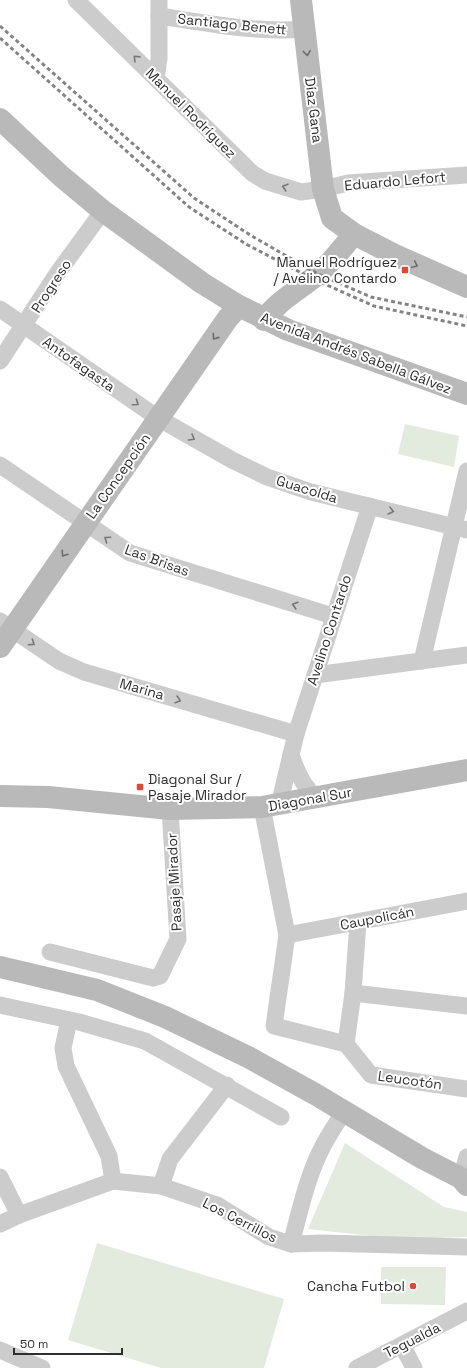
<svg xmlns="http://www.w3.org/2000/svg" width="467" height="1368" viewBox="0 0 467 1368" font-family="'Space Grotesk',sans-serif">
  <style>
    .green { fill: #e2ebdd }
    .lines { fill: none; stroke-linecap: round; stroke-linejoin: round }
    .street { stroke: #ccc; stroke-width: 17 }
    .secondary { stroke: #b9b9b9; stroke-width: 22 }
    .rail { stroke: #848484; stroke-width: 3; stroke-dasharray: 4 3; stroke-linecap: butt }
    .oneway { stroke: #6d6d6d }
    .oneway2 { stroke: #767676 }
    .poi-dot { fill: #dc493a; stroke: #fff; stroke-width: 1.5 }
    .labels { text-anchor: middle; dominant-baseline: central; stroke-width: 4; stroke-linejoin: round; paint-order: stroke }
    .street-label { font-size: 14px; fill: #2f2f2f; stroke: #fff }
    .poi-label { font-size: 14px; fill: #2f2f2f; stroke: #fff; text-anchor: end }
  </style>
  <rect width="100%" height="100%" fill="#fff"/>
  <g class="green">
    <path d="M405 424 459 436 454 467 398 454Z"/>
    <path d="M345 1143 444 1207 467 1212V1237L400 1239 308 1229Z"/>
    <path d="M97 1243 284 1299 264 1368H161L68 1340Z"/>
    <path d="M381 1267H446L445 1305 381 1304Z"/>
  </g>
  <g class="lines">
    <g class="street">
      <path d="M76 0 252 173 265 181 301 192 323 189 348 183 467 175"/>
      <path d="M159 16C207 23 255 33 304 29"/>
      <path d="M156 78 159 59V0"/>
      <path d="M0 309 158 418 232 460 267 477 311 492 467 530"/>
      <path d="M0 361 59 271 103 211"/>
      <path d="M0 465 130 553 333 616"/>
      <path d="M0 621 59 661 84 672 296 734"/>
      <path d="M422 661 467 471"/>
      <path d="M315 675 467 655"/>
      <path d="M291 754C296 771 303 786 316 798"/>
      <path d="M279 805 296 734 370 506"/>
      <path d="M262 807 287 935 274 1026 346 1044 371 1075 467 1089"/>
      <path d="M287 935 467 901"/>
      <path d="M50 952 153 978 160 976 178 939 170 809"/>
      <path d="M353 993 467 1006"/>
      <path d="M0 1005 79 1022 145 1041 281 1117"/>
      <path d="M69 1020 63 1048 66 1066 109 1156 113 1181"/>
      <path d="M346 1044 353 993 358 922"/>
      <path d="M0 1177 19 1215"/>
      <path d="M461 1178 467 1157"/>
      <path d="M161 1186 170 1159 227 1085"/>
      <path d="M0 1224 19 1215 113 1181 161 1186 217 1205 269 1237 291 1244 323 1243 467 1247"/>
      <path d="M291 1244C300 1211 307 1176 323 1146 329 1134 337 1123 344 1111"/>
      <path d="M402 1345 414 1368"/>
      <path d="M0 1350 42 1368"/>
      <path d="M357 1368 467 1311"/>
    </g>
    <g class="secondary">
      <path d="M301 0 323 189 332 218 354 234 395 255 467 287"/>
      <path d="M0 119 61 176 103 211 202 283 239 306 288 330 467 394"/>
      <path d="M264 320C279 299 301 289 319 273 332 262 343 247 354 234"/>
      <path d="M0 647 228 318 239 306"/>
      <path d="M0 796 48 797 170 809 262 807 467 770"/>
      <path d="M0 967 97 990 165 1017 248 1057 315 1094 422 1158 461 1178 467 1185"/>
    </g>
    <g class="rail">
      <path d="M0 26 194 198 250 235 318 274 371 297 467 317"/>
      <path d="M0 38 189 207 246 244 311 278 374 306 467 326"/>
    </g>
  </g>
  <defs><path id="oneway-chevron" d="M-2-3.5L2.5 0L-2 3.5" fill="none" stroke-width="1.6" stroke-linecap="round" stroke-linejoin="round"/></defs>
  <g class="oneway">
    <use href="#oneway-chevron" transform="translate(307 53) rotate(83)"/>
    <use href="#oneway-chevron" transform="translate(415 265) rotate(25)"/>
    <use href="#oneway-chevron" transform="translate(215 337) rotate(125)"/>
    <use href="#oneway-chevron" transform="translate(64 554) rotate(124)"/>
  </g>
  <g class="oneway2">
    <use href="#oneway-chevron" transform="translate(136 58) rotate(-136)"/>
    <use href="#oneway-chevron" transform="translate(285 187) rotate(-164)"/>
    <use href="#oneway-chevron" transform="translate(136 403) rotate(35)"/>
    <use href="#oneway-chevron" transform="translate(192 438) rotate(30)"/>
    <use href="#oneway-chevron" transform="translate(391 511) rotate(14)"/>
    <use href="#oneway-chevron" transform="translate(107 539) rotate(-145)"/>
    <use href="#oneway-chevron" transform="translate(295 605) rotate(-163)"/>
    <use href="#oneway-chevron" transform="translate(32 643) rotate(34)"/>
    <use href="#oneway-chevron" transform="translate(178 700) rotate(16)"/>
  </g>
  <g class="poi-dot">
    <rect x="401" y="266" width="8" height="8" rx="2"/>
    <rect x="136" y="783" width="8" height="8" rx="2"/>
    <circle cx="413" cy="1286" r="4"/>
  </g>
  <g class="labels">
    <g class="street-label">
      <text transform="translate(232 24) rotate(6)">Santiago Benett</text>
      <text transform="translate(314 110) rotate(83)">Díaz Gana</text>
      <text transform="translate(191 113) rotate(45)">Manuel Rodríguez</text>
      <text transform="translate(395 181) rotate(-5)">Eduardo Lefort</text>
      <text transform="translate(51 286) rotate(-57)">Progreso</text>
      <text transform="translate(356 353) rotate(21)">Avenida Andrés Sabella Gálvez</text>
      <text transform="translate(79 364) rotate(35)">Antofagasta</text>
      <text transform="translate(118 476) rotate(-55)">La Concepción</text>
      <text transform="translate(307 489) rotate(17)">Guacolda</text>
      <text transform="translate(157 560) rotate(20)">Las Brisas</text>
      <text transform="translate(329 630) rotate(-72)">Avelino Contardo</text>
      <text transform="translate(142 689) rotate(16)">Marina</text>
      <text transform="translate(310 799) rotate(-10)">Diagonal Sur</text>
      <text transform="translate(174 882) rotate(-93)">Pasaje Mirador</text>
      <text transform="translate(377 918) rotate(-11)">Caupolicán</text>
      <text transform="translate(410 1080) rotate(8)">Leucotón</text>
      <text transform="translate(240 1220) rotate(27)">Los Cerrillos</text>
      <text transform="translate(412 1340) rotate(-27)">Tegualda</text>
    </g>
    <g class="poi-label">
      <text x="397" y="262">Manuel Rodríguez<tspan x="397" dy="16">/ Avelino Contardo</tspan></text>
      <text x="148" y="779" text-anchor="start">Diagonal Sur /<tspan x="148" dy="16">Pasaje Mirador</tspan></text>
      <text x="405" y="1286">Cancha Futbol</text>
    </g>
  </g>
  <path d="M14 1348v6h108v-6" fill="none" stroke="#2f2f2f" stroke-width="2"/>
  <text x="20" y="1348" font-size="12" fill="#2f2f2f" stroke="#ffffff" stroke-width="3" paint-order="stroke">50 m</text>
</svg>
